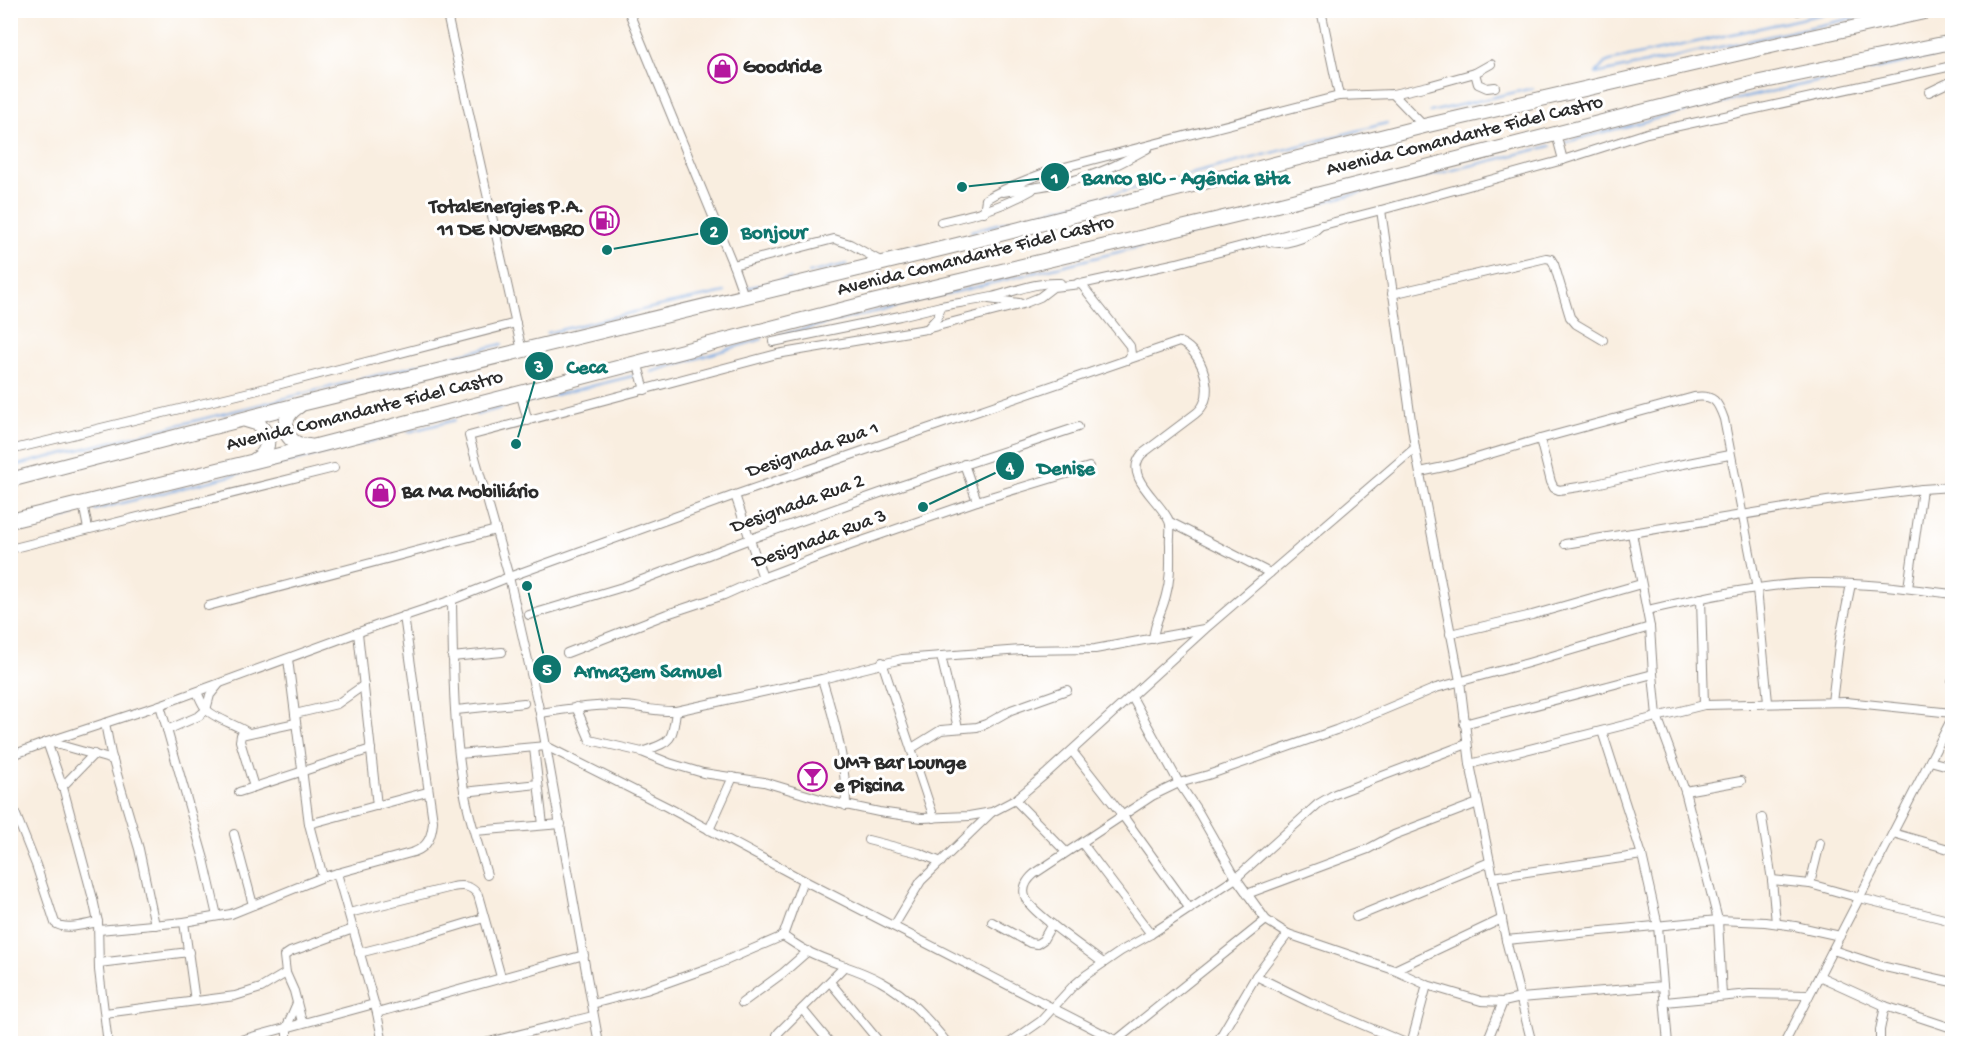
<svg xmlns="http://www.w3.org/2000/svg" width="1963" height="1054" viewBox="0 0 1963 1054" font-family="'Gochi Hand',sans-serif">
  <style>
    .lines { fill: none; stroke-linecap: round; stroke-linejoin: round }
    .stream { stroke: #77a8e2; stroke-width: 2 }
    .street-casing { stroke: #928c86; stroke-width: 10 }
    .highway-casing { stroke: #928c86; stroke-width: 16 }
    .street { stroke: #fff; stroke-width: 8 }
    .highway { stroke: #fff; stroke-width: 14 }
    .labels { text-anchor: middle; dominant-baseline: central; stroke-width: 6; stroke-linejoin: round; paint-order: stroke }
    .poi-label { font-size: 20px; font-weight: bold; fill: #2b2b2b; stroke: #fff; text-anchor: start }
    .street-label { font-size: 20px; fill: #2b2b2b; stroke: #fff }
    .leader { fill: none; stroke: #0f766e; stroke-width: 2 }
    .callout-dot { fill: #0f766e; stroke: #fff; stroke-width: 2 }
    .mark-label { font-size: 18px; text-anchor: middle; font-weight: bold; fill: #fff }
    .callout-label { font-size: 21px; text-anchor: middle; font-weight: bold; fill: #0f766e; stroke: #fff; stroke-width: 6; stroke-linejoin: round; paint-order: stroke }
  </style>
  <rect width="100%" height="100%" fill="#fff"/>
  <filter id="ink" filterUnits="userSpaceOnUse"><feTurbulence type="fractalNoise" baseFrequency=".0167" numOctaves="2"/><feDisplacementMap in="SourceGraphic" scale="12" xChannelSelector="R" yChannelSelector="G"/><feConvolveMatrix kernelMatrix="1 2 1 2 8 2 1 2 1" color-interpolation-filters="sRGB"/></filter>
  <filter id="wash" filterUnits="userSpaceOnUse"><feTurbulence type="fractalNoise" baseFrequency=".008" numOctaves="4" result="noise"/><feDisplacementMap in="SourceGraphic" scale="24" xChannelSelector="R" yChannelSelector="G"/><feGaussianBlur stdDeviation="1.35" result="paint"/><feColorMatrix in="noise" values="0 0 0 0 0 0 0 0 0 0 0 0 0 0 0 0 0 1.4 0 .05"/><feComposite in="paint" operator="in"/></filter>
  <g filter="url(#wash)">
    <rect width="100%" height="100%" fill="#f9eee0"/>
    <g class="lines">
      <g class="stream">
        <path d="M1596 73 1605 63 1610 61 1841 10"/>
        <path d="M1596 74 1890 10"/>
        <path d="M1430 112 1533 88"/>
        <path d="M1566 142 1701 107 1952 52"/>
        <path d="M971 231 1387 123"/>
        <path d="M877 256 921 244"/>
        <path d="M809 273 847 264"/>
        <path d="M747 288 791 278"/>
        <path d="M547 333 659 306 725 292"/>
        <path d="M780 335 1551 146"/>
        <path d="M651 372 762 339"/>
        <path d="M526 402 633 376"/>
        <path d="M476 415 504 407"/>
        <path d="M408 432 455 420"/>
        <path d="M10 467 502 344"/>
        <path d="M94 510 392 436"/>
        <path d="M10 531 75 515"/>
      </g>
    </g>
  </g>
  <g filter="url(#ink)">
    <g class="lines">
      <defs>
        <g id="street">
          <path d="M446 10 522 351"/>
          <path d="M628 10 733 265 744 296"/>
          <path d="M1321 10 1339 96"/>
          <path d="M1798 10V11"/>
          <path d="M1475 73 1478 84 1487 88 1495 87"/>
          <path d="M1929 92 1952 81"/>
          <path d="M1393 94 1424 126"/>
          <path d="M1556 134 1563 160"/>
          <path d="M1003 192C1030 188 1059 185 1085 177 1107 171 1128 159 1148 148"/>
          <path d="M1381 210 1415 448 1460 681 1470 764 1506 940 1532 1044"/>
          <path d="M984 212 986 199C1008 186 1030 178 1053 170L1339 96 1393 94 1428 86 1475 73 1491 64"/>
          <path d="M941 222C975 214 1001 208 1032 190"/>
          <path d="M1264 240C1282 248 1308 239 1321 225"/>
          <path d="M733 265 834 239 850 244 882 262"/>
          <path d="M1078 283 1081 284 1130 346 1131 354 1128 360"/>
          <path d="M1392 294 1546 258 1551 259 1554 264 1570 317 1576 324 1603 340"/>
          <path d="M989 299 1019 303"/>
          <path d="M927 329 938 317 941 306C958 303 975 301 992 297 1016 291 1035 282 1060 283"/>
          <path d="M773 342 900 316 941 306"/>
          <path d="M637 362 645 390"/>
          <path d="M520 392 528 421"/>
          <path d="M1540 439 1551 482 1554 488 1559 490 1592 485 1663 468 1729 455"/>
          <path d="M10 450 254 391 516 323"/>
          <path d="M964 464 977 501"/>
          <path d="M1420 472 1453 465 1540 439 1694 397C1714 394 1718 402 1724 419L1757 589 1768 702"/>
          <path d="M735 495 763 578"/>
          <path d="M83 503 88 529"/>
          <path d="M1170 522 1270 573"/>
          <path d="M1632 533 1650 627 1653 674 1657 716 1685 791 1718 920 1722 996"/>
          <path d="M1565 544 1827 501 1922 489 1952 487"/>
          <path d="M10 549 334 468"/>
          <path d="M1908 588 1922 489"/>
          <path d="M1701 598 1704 705"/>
          <path d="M452 600C453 663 453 729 464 790 469 819 479 847 487 875"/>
          <path d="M208 606 496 530"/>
          <path d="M1647 610C1701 598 1756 585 1810 583 1858 582 1906 588 1952 594"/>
          <path d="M529 615 626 586 750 539 900 486 1078 427"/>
          <path d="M358 633 377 806"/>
          <path d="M1450 634 1532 615 1641 584"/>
          <path d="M567 653 667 614 724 595 762 578 839 549 977 501 1089 467"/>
          <path d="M941 656 958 728"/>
          <path d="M452 657 502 652"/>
          <path d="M288 659 309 824 323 877"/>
          <path d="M882 662 934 818"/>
          <path d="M822 679C835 721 846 762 846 806"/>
          <path d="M1952 681V692"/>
          <path d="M197 692C200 698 202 705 207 710 214 718 237 725 247 732"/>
          <path d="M1132 697 1179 783 1199 813 1236 878 1266 920 1288 934"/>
          <path d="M1832 702 1840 638 1851 584"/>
          <path d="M160 705 204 859 217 916"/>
          <path d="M576 707 590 740 642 752 669 763 703 773 764 782 827 801 879 812 922 818 969 816 992 812 1015 800 1047 773 1205 629 1415 448"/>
          <path d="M456 710 524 703"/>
          <path d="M540 713C568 709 596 704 624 706 643 707 656 712 676 711L822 679 902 659 1021 650 1095 649 1204 629"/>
          <path d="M295 714 337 704 364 685"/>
          <path d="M105 723 111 754 139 849 155 925"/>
          <path d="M1464 724 1653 674"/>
          <path d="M167 730 199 716 206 710 210 695 219 684"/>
          <path d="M1602 731 1642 855 1658 926 1668 1044"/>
          <path d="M47 742 64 791 93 899 98 922 99 970 108 1044"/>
          <path d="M49 742 113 760"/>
          <path d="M534 748 543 825"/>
          <path d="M912 748 941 730 977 727 986 724 1011 710 1067 690"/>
          <path d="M1072 751 1123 816 1190 909"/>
          <path d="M642 752C671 741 672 743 676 711"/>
          <path d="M459 754 546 746 667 807 803 880 1123 1044"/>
          <path d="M10 756 47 742 160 705 381 624 452 600 509 577 735 495 1179 342C1199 348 1213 384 1204 403 1202 408 1199 411 1195 414L1142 454C1122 477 1161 501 1169 521 1172 527 1169 537 1170 544 1170 562 1171 578 1166 595 1162 612 1155 620 1153 639"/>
          <path d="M1930 761 1952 767"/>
          <path d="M1470 764 1704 705 1846 702 1952 713"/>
          <path d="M62 787 94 754"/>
          <path d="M254 787 240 741 241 735 296 723"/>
          <path d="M1685 791 1741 781"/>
          <path d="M239 792 371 749"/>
          <path d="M464 792 538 784"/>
          <path d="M10 800 36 865 55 923C66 931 85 924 98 922"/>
          <path d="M1015 800 1066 852"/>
          <path d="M1762 818 1772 880 1776 923"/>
          <path d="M309 824 427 792"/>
          <path d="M709 830 733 777"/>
          <path d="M475 831 561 824"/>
          <path d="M1893 833 1952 850"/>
          <path d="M234 834 253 905"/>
          <path d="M868 840 919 853 941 862"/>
          <path d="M1082 843 1151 934"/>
          <path d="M337 873 377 1013 383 1044"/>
          <path d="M1493 877 1642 855"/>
          <path d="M1772 880 1810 884 1860 898 1952 921"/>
          <path d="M1810 884 1820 843"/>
          <path d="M1247 894 1368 849 1394 835 1478 803"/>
          <path d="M349 913 452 887C463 885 471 885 478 895L501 977"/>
          <path d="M1356 917 1490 862"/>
          <path d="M184 922 195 1001"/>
          <path d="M992 922 1030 943 1037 944 1043 940 1052 924"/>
          <path d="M894 926 921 881 991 813"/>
          <path d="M99 930 184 922 231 914 323 877 414 852C428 847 432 836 433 821L404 616"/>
          <path d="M783 936 803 880"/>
          <path d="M1506 940 1718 920 1765 922 1795 926 1840 936"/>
          <path d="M1833 950 1885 967 1952 982"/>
          <path d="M359 953 418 938 484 918"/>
          <path d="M99 963 189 952"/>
          <path d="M1103 963C1088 951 1032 913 1026 899 1021 889 1027 880 1034 874L1152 796 1179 783 1208 775 1336 730 1436 688 1528 663 1650 627"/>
          <path d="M1394 970 1502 919"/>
          <path d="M286 973 294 991 302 1022"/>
          <path d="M1256 976 1309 1002 1408 1044"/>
          <path d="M1819 976 1885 1006 1952 1028"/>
          <path d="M830 982 881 1044"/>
          <path d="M1665 1002 1750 994 1809 995"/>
          <path d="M742 1003 783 973 808 951"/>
          <path d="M592 1004 646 990 711 967 783 936C791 941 799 947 807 951 830 963 857 968 880 981 908 996 928 1019 948 1044"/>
          <path d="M802 1009 831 1044"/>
          <path d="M105 1013 235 996 261 988 286 973 284 956 290 952 353 929"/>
          <path d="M377 1013 584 955"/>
          <path d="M1113 1043 1266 920"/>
          <path d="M226 1044 374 1004"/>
          <path d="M287 1044V1026L297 1003"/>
          <path d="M481 1044 593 1016"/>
          <path d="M599 1044 540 713 509 577 469 436 777 354 926 329 1023 304 1040 297 1053 287 1081 284 1177 263 1381 210 1563 160 1647 133 1952 66"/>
          <path d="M782 1044 777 1035 779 1032 845 966"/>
          <path d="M1008 1044 1041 1021 1073 986 1086 975 1121 951 1151 934 1236 878 1318 804 1335 794 1467 744"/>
          <path d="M1216 1044 1256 976 1288 934 1394 970 1427 985 1481 1001 1503 1002 1521 998 1663 986"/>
          <path d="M1411 1044 1427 985"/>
          <path d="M1486 1044 1503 1002"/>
          <path d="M1784 1044 1952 718"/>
          <path d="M1880 1044V1030L1885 1006"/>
        </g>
        <g id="highway">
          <path d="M299 406C277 419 283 445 309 446"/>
          <path d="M246 420 259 424 267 435C269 446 265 455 255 460"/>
          <path d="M10 480 301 404 957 245 1424 126 1784 43 1933 10"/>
          <path d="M10 521 312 447 872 302 1265 208 1755 83 1952 42"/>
        </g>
      </defs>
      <use href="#street" class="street-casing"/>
      <use href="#highway" class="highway-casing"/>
      <use href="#street" class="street"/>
      <use href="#highway" class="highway"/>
    </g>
  </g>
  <defs>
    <symbol id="shop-ring" viewBox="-11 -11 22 22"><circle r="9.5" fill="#fff" stroke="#b5179e" stroke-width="1.5"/><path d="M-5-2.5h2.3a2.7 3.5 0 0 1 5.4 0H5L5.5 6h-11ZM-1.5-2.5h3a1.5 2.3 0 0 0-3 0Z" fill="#b5179e"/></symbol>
    <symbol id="fuel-ring" viewBox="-11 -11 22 22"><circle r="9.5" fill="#fff" stroke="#b5179e" stroke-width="1.5"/><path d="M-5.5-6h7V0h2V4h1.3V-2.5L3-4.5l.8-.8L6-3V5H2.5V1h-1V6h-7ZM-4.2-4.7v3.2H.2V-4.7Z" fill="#b5179e"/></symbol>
    <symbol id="bar-ring" viewBox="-11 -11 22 22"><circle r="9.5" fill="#fff" stroke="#b5179e" stroke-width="1.5"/><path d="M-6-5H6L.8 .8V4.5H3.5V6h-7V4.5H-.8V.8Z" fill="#b5179e"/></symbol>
  </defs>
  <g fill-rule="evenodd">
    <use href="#shop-ring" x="706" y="52" width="33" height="33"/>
    <use href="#fuel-ring" x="588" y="204" width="33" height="33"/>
    <use href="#shop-ring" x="364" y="476" width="33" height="33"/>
    <use href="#bar-ring" x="796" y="760" width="33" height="33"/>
  </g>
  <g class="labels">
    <g class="poi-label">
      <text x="743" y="68">Goodride</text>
      <text x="584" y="208" text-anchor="end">TotalEnergies P.A.<tspan x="584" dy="23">11 DE NOVEMBRO</tspan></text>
      <text x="402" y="493">Ba Ma Mobiliário</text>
      <text x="834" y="764">UM7 Bar Lounge<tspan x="834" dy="23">e Piscina</tspan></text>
    </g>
    <g class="street-label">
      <text transform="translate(1465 137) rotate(-14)">Avenida Comandante Fidel Castro</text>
      <text transform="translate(976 257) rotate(-14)">Avenida Comandante Fidel Castro</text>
      <text transform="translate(365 412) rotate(-14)">Avenida Comandante Fidel Castro</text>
      <text transform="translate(813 451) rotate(-19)">Designada Rua 1</text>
      <text transform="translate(798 505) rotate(-20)">Designada Rua 2</text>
      <text transform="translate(820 540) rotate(-20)">Designada Rua 3</text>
    </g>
  </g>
  <path class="leader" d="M962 187L1055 177M607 250L714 231M516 444L539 366M923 507L1010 466M527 586L547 669"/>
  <g class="callout-dot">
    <circle cx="962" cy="187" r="6"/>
    <circle cx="607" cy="250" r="6"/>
    <circle cx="516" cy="444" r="6"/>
    <circle cx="923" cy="507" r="6"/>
    <circle cx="527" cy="586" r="6"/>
    <circle cx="1055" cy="177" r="15"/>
    <circle cx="714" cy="231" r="15"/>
    <circle cx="539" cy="366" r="15"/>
    <circle cx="1010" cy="466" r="15"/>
    <circle cx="547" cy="669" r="15"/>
  </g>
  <g class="mark-label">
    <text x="1055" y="183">1</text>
    <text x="714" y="237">2</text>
    <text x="539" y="372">3</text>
    <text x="1010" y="473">4</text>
    <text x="547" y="675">5</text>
  </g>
  <g class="callout-label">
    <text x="1186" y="184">Banco BIC - Agência Bita</text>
    <text x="774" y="238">Bonjour</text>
    <text x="587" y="373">Ceca</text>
    <text x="1066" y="474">Denise</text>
    <text x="648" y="677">Armazem Samuel</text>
  </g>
  <rect width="1963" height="1054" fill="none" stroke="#fff" stroke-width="36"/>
</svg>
